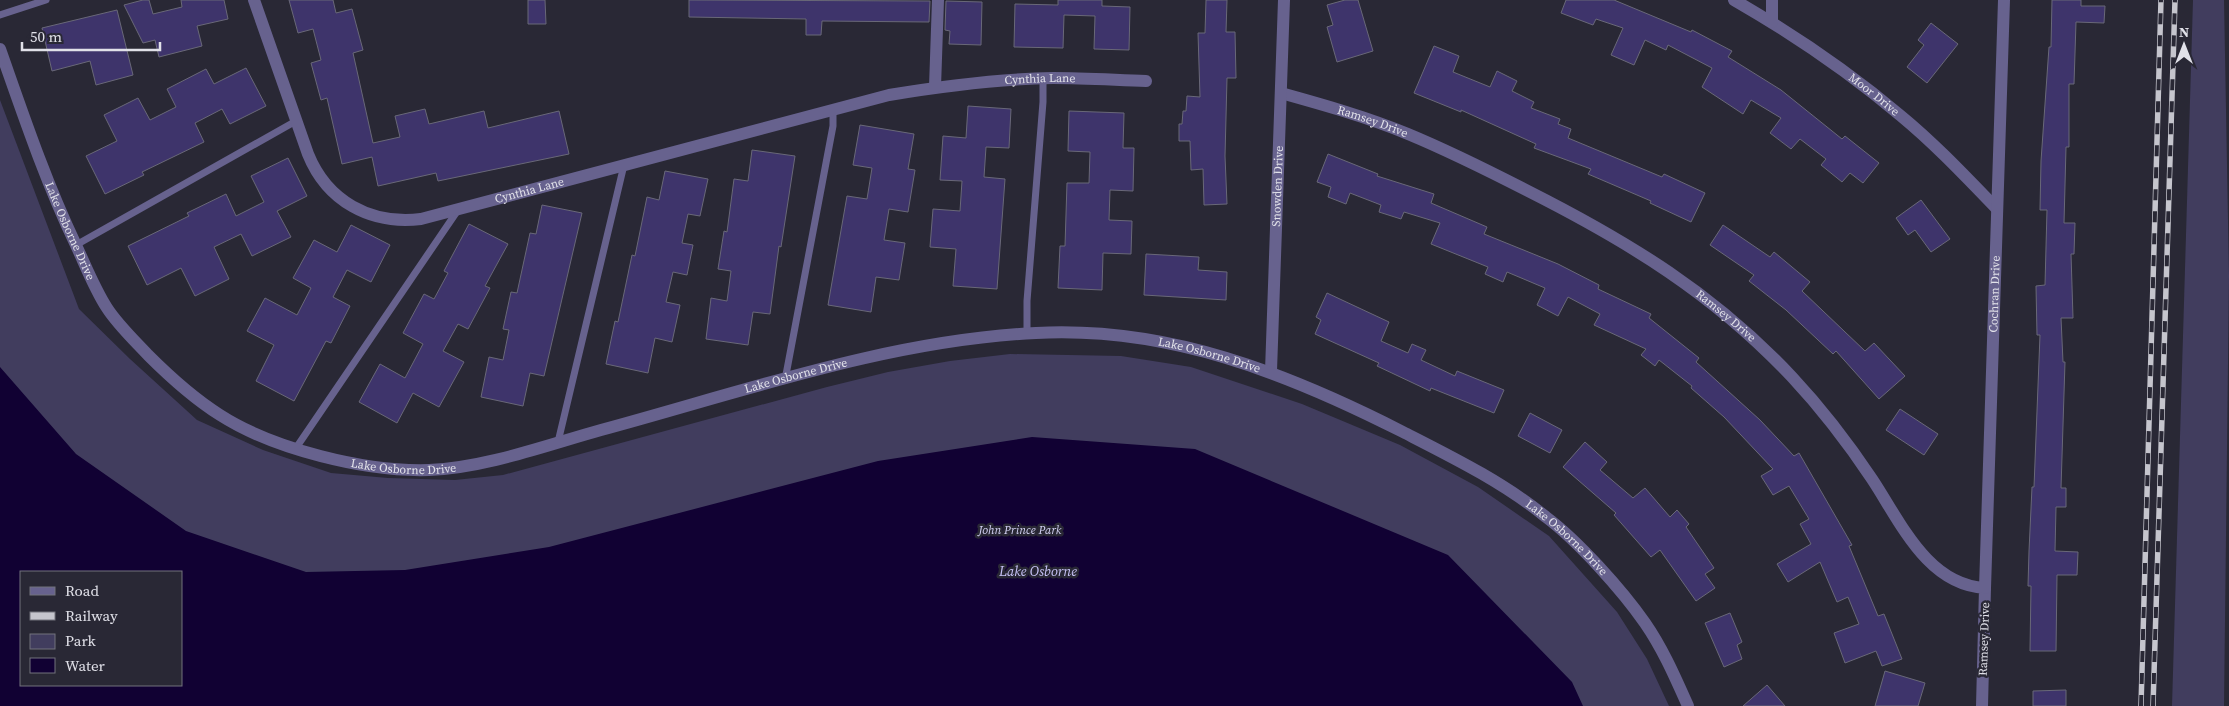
<svg xmlns="http://www.w3.org/2000/svg" width="2229" height="706" viewBox="0 0 2229 706" font-family="'Source Serif 4',serif">
  <style>
    .green { fill: #413d5e; fill-rule: evenodd }
    .water { fill: #110133; fill-rule: evenodd }
    .building { fill: #3e346b; stroke: #696878 }
    .lines { fill: none; stroke-linecap: round; stroke-linejoin: round }
    .service { stroke: #67628e; stroke-width: 7 }
    .minor { stroke: #67628e; stroke-width: 12 }
    .tertiary { stroke: #67628e; stroke-width: 12 }
    .rail-casing { stroke: #c5c5cd; stroke-width: 5.5 }
    .rail { stroke: #292835; stroke-width: 4; stroke-dasharray: 11; stroke-linecap: butt }
    .labels { text-anchor: middle; dominant-baseline: central; stroke-width: 5; stroke-linejoin: round; paint-order: stroke }
    .street-label { font-size: 12px; fill: #e1e1e9; stroke: #292835 }
    .park-label { font-size: 12px; font-style: italic; fill: #d4d2f5; stroke: #292835 }
    .water-label { font-size: 14px; font-style: italic; fill: #c8c3f7; stroke: #292835 }
  </style>
  <rect width="100%" height="100%" fill="#292835"/>
  <g class="green">
    <path d="M2193 0H2224L2229 276 2224 706H2172Z"/>
    <path d="M0 100 79 309 130 359 197 420 263 450 331 473 388 478 455 480 503 475 827 387 888 372 950 361 1010 354 1121 356 1191 367 1302 404 1400 445 1478 487 1549 536 1617 612 1647 659 1669 706H0ZM21 572H181V685H21Z"/>
  </g>
  <path class="water" d="M0 367 76 454 186 531 306 572 405 570 549 547 878 461 1032 437 1195 449 1448 555 1572 682 1583 706H0ZM21 572H181V685H21Z"/>
  <g class="building">
    <path d="M143 0H149L153 14 182 7 181 0H224L228 19 197 26 202 46 159 57 155 40 143 43 124 5Z"/>
    <path d="M289 0H333L336 13 352 9 363 50 353 53 373 143 400 137 395 116 425 109 429 124 484 111 488 128 559 111 569 154 438 181 436 173 378 186 372 157 342 164 327 98 321 100 311 63 321 60 313 29 298 33Z"/>
    <path d="M528 0H545L546 24H528Z"/>
    <path d="M689 0 930 1 929 22 822 21 821 35H806V19L689 17Z"/>
    <path d="M1058 0H1102V6L1130 7 1129 50 1094 49 1095 16 1064 15 1063 48 1014 47 1015 4 1058 5Z"/>
    <path d="M1206 0H1227L1226 32H1235L1236 78H1227L1225 156 1227 204 1204 205 1203 169 1191 170 1190 141H1179V124H1182L1183 111H1186L1187 96 1200 97 1198 33H1205Z"/>
    <path d="M1345 0H1358L1373 51 1337 62 1327 27 1333 25 1327 5Z"/>
    <path d="M1566 0H1614L1691 32 1692 30 1732 51 1728 57 1781 90 1842 139 1845 136 1879 163 1863 183 1850 173 1842 182 1821 165 1826 159 1800 139 1791 149 1770 133 1781 118 1751 100 1743 114 1702 87 1712 68 1668 45 1666 50 1645 40 1634 65 1611 55 1623 28 1596 19 1593 25 1561 13Z"/>
    <path d="M2052 0H2081V6H2105L2104 23 2076 22 2074 84H2069V147H2066L2064 223H2075L2074 254H2071L2073 318H2061L2063 362H2065L2061 488H2066V507H2056L2055 551 2078 552 2077 575H2057L2056 651H2030L2031 586H2028L2029 551 2032 487H2034L2040 335H2037L2036 286 2045 285 2047 210H2040L2041 161 2049 47H2051Z"/>
    <path d="M946 1 982 2 981 45 949 44 950 31 945 30Z"/>
    <path d="M117 10 133 75 96 85 90 61 52 71 42 28Z"/>
    <path d="M1931 23 1958 44 1927 83 1907 67 1924 45 1918 40Z"/>
    <path d="M1434 46 1459 56 1453 72 1490 87 1497 71 1517 81 1512 91 1534 102 1531 108 1560 119 1558 124 1571 129 1568 138 1662 177 1664 174 1705 193 1691 222 1650 203 1651 201 1588 174 1591 169 1534 148 1536 144 1461 110V112L1414 93Z"/>
    <path d="M246 68 266 106 230 124 222 109 195 123 204 142 142 172 144 175 105 194 86 156 117 141 104 115 138 98 150 120 176 107 167 89 206 69 214 84Z"/>
    <path d="M968 106 1011 109 1009 148 986 147 984 177 1005 179 997 289 953 286 956 249 930 247 933 209 960 211 962 181 940 180 943 136 966 138Z"/>
    <path d="M1069 111 1124 113 1123 148H1134L1133 191 1110 190 1109 220 1132 221 1131 254 1103 253 1102 290 1058 288 1060 246H1065L1067 183H1089L1090 152 1068 151Z"/>
    <path d="M860 125 914 134 908 169 915 170 908 212 889 209 884 240 905 243 899 280 876 277 871 312 828 305 847 196 867 199 872 168 853 165Z"/>
    <path d="M752 150 795 156 781 247 779 246 770 314 753 312 748 345 706 339 711 298 727 301 731 271 718 269 724 231 727 232 734 179 748 181Z"/>
    <path d="M1328 154 1378 174 1377 176 1434 194 1431 203 1487 227 1484 234 1558 264 1599 285 1598 289 1651 314 1649 318 1699 358 1696 362 1760 420 1794 456 1799 453 1852 545 1849 546 1878 616 1884 614 1902 659 1882 666 1876 651 1845 663 1834 633 1859 624 1848 597 1837 602 1820 562 1788 582 1777 564 1811 544 1800 524 1809 519 1789 486 1773 495 1761 476 1773 469 1724 417 1691 388 1692 386 1659 360 1655 366 1641 355 1646 349 1594 325 1600 314 1568 297 1558 316 1537 305 1545 288 1507 272 1503 282 1485 274 1488 267 1431 244 1440 223 1404 212 1401 219 1379 212 1381 205 1350 193 1346 204 1328 197 1331 187 1317 182Z"/>
    <path d="M288 158 307 196 277 211 291 237 252 256 241 234 214 247 229 279 195 296 181 268 147 285 128 246 189 216 187 213 226 194 236 216 264 202 251 176Z"/>
    <path d="M665 171 708 179 700 216 688 214 682 243 693 245 687 275 673 272 666 302 680 305 672 342 655 338 648 373 606 364 615 321 618 322 632 255 635 256 647 197 659 200Z"/>
    <path d="M1921 200 1950 239 1931 252 1915 230 1908 235 1896 218Z"/>
    <path d="M542 205 582 213 544 376 530 373 523 406 481 397 489 357 503 360 509 330 503 329 511 292 517 293 530 233 536 234Z"/>
    <path d="M469 224 508 244 485 286 490 288 468 329 458 324 443 351 464 362 439 407 413 393 397 423 359 402 380 364 405 378 423 344 403 333 424 294 434 299 448 273 444 271Z"/>
    <path d="M351 225 390 245 371 282 347 270 333 297 350 306 331 343 326 341 294 401 256 381 274 345 247 331 265 298 297 315 311 288 293 278 314 240 337 252Z"/>
    <path d="M1723 225 1770 257 1774 252 1810 282 1802 291 1865 351 1874 343 1905 376 1879 399 1836 351 1833 354 1786 310 1749 281 1754 275 1710 245Z"/>
    <path d="M1146 254 1199 257 1198 270 1227 272 1226 300 1144 295Z"/>
    <path d="M1327 293 1389 322 1381 341 1408 353 1412 344 1426 350 1421 360 1455 376 1457 371 1504 390 1494 413 1431 388 1430 391 1377 366 1379 363 1315 334 1321 320 1316 317Z"/>
    <path d="M1900 409 1938 434 1924 455 1886 430Z"/>
    <path d="M1530 413 1562 430 1550 453 1518 436Z"/>
    <path d="M1585 442 1607 462 1600 470 1633 498 1645 488 1670 517 1677 510 1689 524 1686 527 1714 568 1705 574 1715 588 1696 601 1660 550 1651 557 1614 515 1616 513 1563 467Z"/>
    <path d="M1730 613 1742 642 1737 645 1742 659 1724 667 1705 623Z"/>
    <path d="M1885 671 1925 683 1918 706H1875Z"/>
    <path d="M1767 685 1785 706H1743Z"/>
    <path d="M2066 690V706H2033V691Z"/>
  </g>
  <g class="lines">
    <g class="service">
      <path d="M0 15 46 0"/>
      <path d="M76 245 296 121"/>
      <path d="M1027 334V301L1043 102V79"/>
      <path d="M785 380 833 126V110"/>
      <path d="M558 442 624 165"/>
      <path d="M296 448 458 210"/>
    </g>
    <g class="minor">
      <path id="s1" d="M254 0 308 154C327 201 370 225 421 219L889 95C943 86 998 79 1053 78 1084 78 1115 80 1146 81"/>
      <path id="s2" d="M1734 0C1793 34 1849 72 1901 116 1935 144 1966 177 1997 209"/>
      <path d="M1772 22V0"/>
      <path d="M935 87 938 0"/>
      <path id="s3" d="M1281 93C1324 105 1367 117 1408 134 1449 151 1489 171 1528 191 1629 242 1714 294 1792 377 1821 408 1848 443 1872 479 1900 521 1927 585 1985 588L1982 706"/>
      <path id="s4" d="M1271 371 1284 0"/>
      <path id="s5" d="M1985 588 2004 0"/>
    </g>
    <path class="tertiary" id="s6" d="M0 49C23 114 45 180 75 243 85 264 94 288 107 308 118 325 134 340 148 355 170 377 193 398 220 415 273 449 365 472 429 470 485 468 547 445 601 430 742 392 889 340 1036 333 1168 326 1287 373 1403 432 1452 457 1503 482 1546 517 1578 541 1622 590 1645 623 1663 649 1675 677 1688 706"/>
    <defs>
      <g id="rail">
        <path d="M2141 706 2161 0"/>
        <path d="M2153 706 2175 0"/>
      </g>
    </defs>
    <use href="#rail" class="rail-casing"/>
    <use href="#rail" class="rail"/>
  </g>
  <g class="labels">
    <g class="street-label">
      <text stroke="none"><textPath href="#s1" startOffset="940">Cynthia Lane</textPath></text>
      <text stroke="none"><textPath href="#s2" startOffset="169">Moor Drive</textPath></text>
      <text stroke="none"><textPath href="#s3" startOffset="96">Ramsey Drive</textPath></text>
      <text stroke="none"><textPath href="#s4" startOffset="185">Snowden Drive</textPath></text>
      <text stroke="none"><textPath href="#s1" startOffset="416">Cynthia Lane</textPath></text>
      <text stroke="none"><textPath href="#s6" startOffset="195">Lake Osborne Drive</textPath></text>
      <text stroke="none"><textPath href="#s5" startOffset="294">Cochran Drive</textPath></text>
      <text stroke="none"><textPath href="#s3" startOffset="501">Ramsey Drive</textPath></text>
      <text stroke="none"><textPath href="#s6" startOffset="1455">Lake Osborne Drive</textPath></text>
      <text stroke="none"><textPath href="#s6" startOffset="1035">Lake Osborne Drive</textPath></text>
      <text stroke="none"><textPath href="#s6" startOffset="630">Lake Osborne Drive</textPath></text>
      <text stroke="none"><textPath href="#s6" startOffset="1860">Lake Osborne Drive</textPath></text>
      <text transform="translate(1984 639) rotate(-88)">Ramsey Drive</text>
    </g>
    <g class="park-label">
      <text x="1020" y="530">John Prince Park</text>
    </g>
    <g class="water-label">
      <text x="1038" y="571">Lake Osborne</text>
    </g>
  </g>
  <rect x="20" y="571" width="162" height="115" fill="#292835" stroke="#73727d"/>
  <rect x="30" y="587" width="25" height="8" fill="#67628e" stroke="#73727d"/>
  <text x="65" y="596" font-size="15" fill="#e1e1e9">Road</text>
  <rect x="30" y="612" width="25" height="8" fill="#c5c5cd" stroke="#73727d"/>
  <text x="65" y="621" font-size="15" fill="#e1e1e9">Railway</text>
  <rect x="30" y="634" width="25" height="15" fill="#413d5e" stroke="#73727d"/>
  <text x="65" y="646" font-size="15" fill="#e1e1e9">Park</text>
  <rect x="30" y="658" width="25" height="15" fill="#110133" stroke="#73727d"/>
  <text x="65" y="671" font-size="15" fill="#e1e1e9">Water</text>
  <g transform="translate(2184 45)" stroke="#292835" stroke-width="4" paint-order="stroke">
  <path d="M0-4L9 19L0 12L-9 19Z" fill="#e1e1e9"/>
  <text y="-8" font-size="14" font-weight="bold" text-anchor="middle" fill="#e1e1e9">N</text>
  </g>
  <path d="M22 42v8h138v-8" fill="none" stroke="#e1e1e9" stroke-width="2.5"/>
  <text x="30" y="42" font-size="15" fill="#e1e1e9" stroke="#292835" stroke-width="4" paint-order="stroke">50 m</text>
</svg>
